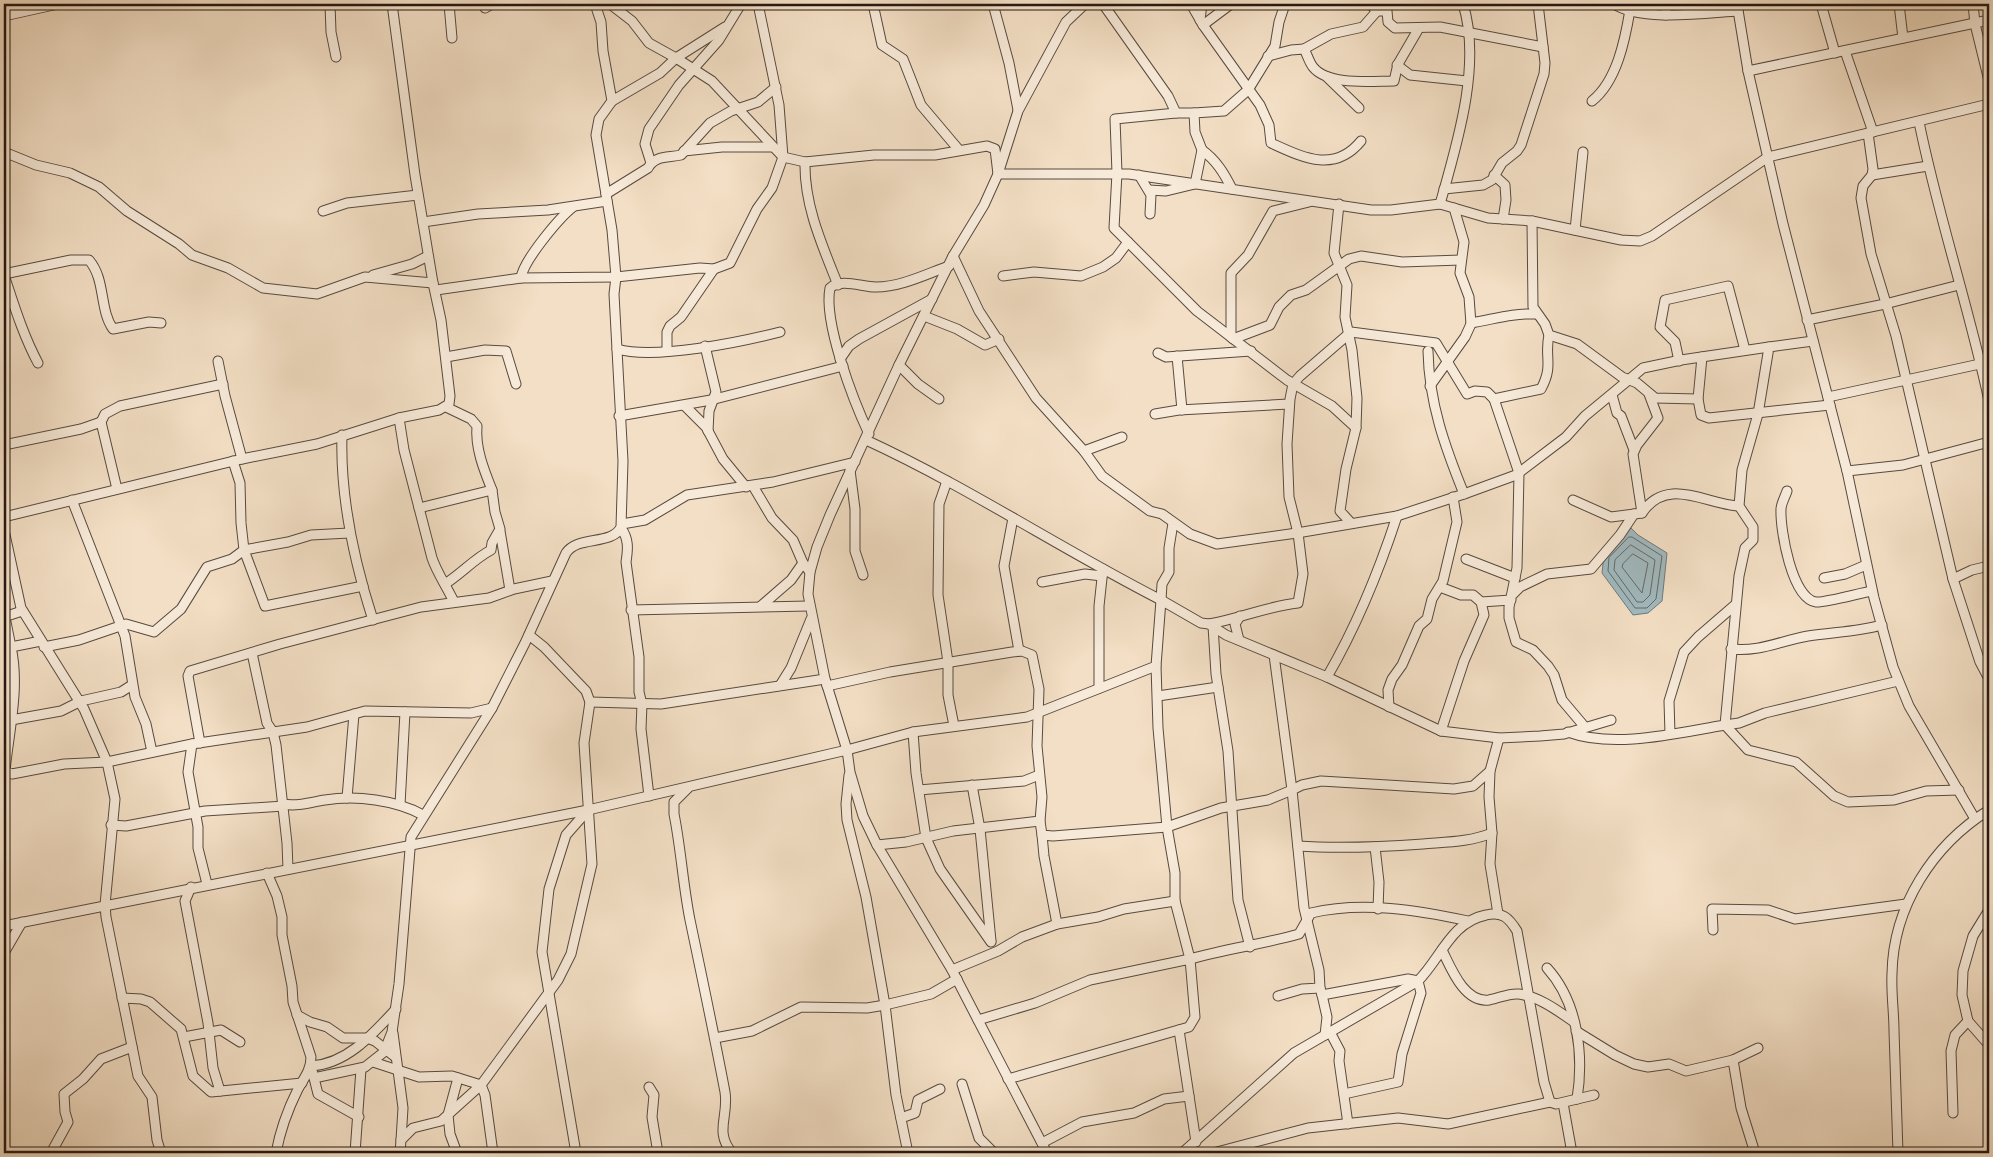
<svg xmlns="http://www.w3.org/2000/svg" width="1993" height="1157" viewBox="0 0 1993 1157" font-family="'Libre Caslon Text',serif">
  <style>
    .water { fill: #a1bac0; stroke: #6f797b }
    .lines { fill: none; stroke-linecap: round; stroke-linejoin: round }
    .shore { stroke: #63696a; stroke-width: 1 }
    .minor-casing { stroke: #584a40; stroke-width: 11 }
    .minor { stroke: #f7ead9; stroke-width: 9 }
  </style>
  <rect width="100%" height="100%" fill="#f3dfc5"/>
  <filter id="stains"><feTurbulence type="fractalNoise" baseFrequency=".004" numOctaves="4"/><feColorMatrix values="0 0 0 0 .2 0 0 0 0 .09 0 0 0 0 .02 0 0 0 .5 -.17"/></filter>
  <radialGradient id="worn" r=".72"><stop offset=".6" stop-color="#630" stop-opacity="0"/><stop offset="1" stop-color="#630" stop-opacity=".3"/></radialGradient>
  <path class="water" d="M1631 528 1638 535 1667 553 1662 601 1648 613 1633 615 1602 573 1604 555Z"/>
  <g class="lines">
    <g class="shore">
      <path d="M1629 537H1632L1662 556 1656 599 1647 608H1635L1608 571 1609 558Z"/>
      <path d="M1631 545 1655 560 1650 595 1643 602H1637L1614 570 1615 560Z"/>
      <path d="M1633 554 1648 563 1642 593 1622 567 1623 564Z"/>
    </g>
    <defs>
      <g id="minor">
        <path d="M330 4 331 32 336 57"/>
        <path d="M449 4 452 38"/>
        <path d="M610 4 632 21 649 43 676 58 725 27"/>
        <path d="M873 4 882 45 903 59 921 105 959 150"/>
        <path d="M993 4 1009 63 1018 110"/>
        <path d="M1103 4 1168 96 1176 113H1194"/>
        <path d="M1191 4 1203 25 1260 105 1269 125 1271 143C1302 157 1334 174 1361 141"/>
        <path d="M1370 4 1377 11H1387L1388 22 1395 28 1440 27 1543 47"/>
        <path d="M1614 4C1641 22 1705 13 1738 11"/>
        <path d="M1737 4 1748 71 1783 224 1847 471 1874 598 1893 667 1909 706 1975 819"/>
        <path d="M1821 4 1835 53"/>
        <path d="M1899 4 1903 38"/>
        <path d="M1973 4 1975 24 1989 81"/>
        <path d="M485 8 492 4"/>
        <path d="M1666 15V4"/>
        <path d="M4 16 58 4"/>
        <path d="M1200 20 1202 4"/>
        <path d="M1203 25 1231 4"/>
        <path d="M1304 49 1331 34 1363 27 1377 11"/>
        <path d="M1845 51 1873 132"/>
        <path d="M1268 56 1291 50 1304 49C1307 54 1309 62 1313 67 1328 86 1372 81 1394 81L1398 64 1419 28"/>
        <path d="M1397 65 1410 75 1467 81"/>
        <path d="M1748 71 1989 20"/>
        <path d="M1327 77 1359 108"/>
        <path d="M612 101 660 73 676 58 712 81 783 157 805 162 874 155H935L987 146 995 149 998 174H1129L1371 210H1391L1440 204 1488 218 1532 221 1621 240 1640 241 1652 236 1768 157 1989 104"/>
        <path d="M1592 101C1617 81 1625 40 1630 10"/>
        <path d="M1176 113 1115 119 1117 173 1114 228 1197 311 1287 380 1332 406 1356 428"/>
        <path d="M1919 122C1938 216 1969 307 1989 401"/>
        <path d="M1868 133 1873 169 1872 175 1863 186 1861 198 1871 254 1896 336 1953 579"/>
        <path d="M1202 150C1216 160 1224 173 1232 189"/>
        <path d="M684 151 722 147H772"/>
        <path d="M4 152 36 165 70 173 99 187 127 211 179 244 192 255 228 268 263 288 317 294 365 277 433 283"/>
        <path d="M805 162C804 205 822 245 838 285"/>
        <path d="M651 163 645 144 649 129 679 85 719 40 741 4"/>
        <path d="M1139 175 1151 195 1150 214"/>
        <path d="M1494 175 1505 185 1506 200 1503 219"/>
        <path d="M1872 175 1928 166"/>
        <path d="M1444 189 1483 185 1492 180 1502 163 1517 151 1521 145 1544 74 1545 63 1538 4"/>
        <path d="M1149 190 1166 191 1195 184 1202 150 1195 132 1194 113 1224 111 1248 90 1275 46 1279 22 1285 4"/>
        <path d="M606 194 648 168C655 155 668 158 681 155L710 123 731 111 758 102 776 87"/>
        <path d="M1339 204 1334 253 1347 285 1345 317 1352 350 1357 398 1356 428 1346 469 1340 511 1351 523"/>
        <path d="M1440 204C1457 144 1482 64 1463 4"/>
        <path d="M323 211 347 203 418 195"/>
        <path d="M1532 221 1533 307 1545 324 1549 335 1577 344 1622 377 1637 383 1655 398 1698 399"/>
        <path d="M423 222 478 214 548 210 607 201"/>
        <path d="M1575 230 1583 152"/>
        <path d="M953 256 979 311 1036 398 1084 451 1102 476 1150 511 1162 514 1190 534 1217 544 1297 533 1397 516 1464 494 1516 475 1566 437 1585 416 1643 368 1681 360 1769 347"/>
        <path d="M4 274 71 260H89C106 280 99 309 113 329L149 322 161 323"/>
        <path d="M4 275C14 305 23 335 38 363"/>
        <path d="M373 275 412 264 428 256"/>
        <path d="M1003 276 1034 272 1081 276 1103 267 1116 258 1128 242"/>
        <path d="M521 278C523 261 559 218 573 207"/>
        <path d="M436 290 521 278 616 277 700 268 714 269 730 263 757 209 772 188 783 157 779 105 758 4"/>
        <path d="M924 316 957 329 985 345 999 339"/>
        <path d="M1807 320 1885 304 1959 285"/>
        <path d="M1471 323C1495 319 1512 313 1536 314"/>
        <path d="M1549 335C1544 357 1554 365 1541 389L1494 399 1519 473 1517 568 1509 607V618L1516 642 1533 650 1548 666 1554 675 1562 700 1584 726"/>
        <path d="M1231 337V273L1248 255 1273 211 1309 202"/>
        <path d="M1233 339 1270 325 1279 307 1291 295 1306 290 1349 259 1361 256 1402 262 1461 260"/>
        <path d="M1813 341 1769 347 1758 414 1742 470 1739 506 1753 527V540L1745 548 1739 576 1725 725 1748 750 1796 762 1834 796 1848 802 1894 800 1926 791 1959 790"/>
        <path d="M705 346 716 392 709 411 708 431"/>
        <path d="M617 349C655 360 741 342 780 332"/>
        <path d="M667 351V332L670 326 681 317 714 269"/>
        <path d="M1428 351C1429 403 1445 447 1464 494"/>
        <path d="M1158 353 1166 357 1251 351"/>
        <path d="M1177 356 1182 410"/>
        <path d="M446 357 485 350 506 351 516 384"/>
        <path d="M1702 357 1698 399 1701 415 1709 418 1830 405"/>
        <path d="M840 359 849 346 859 339 932 299"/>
        <path d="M218 361 225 396 242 459"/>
        <path d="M1679 361 1675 342 1660 327 1665 300 1728 286 1745 350"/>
        <path d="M899 365 918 384 939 399"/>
        <path d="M1430 386 1465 337 1471 324 1469 297 1460 273 1464 242 1454 208"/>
        <path d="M1612 395 1617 413 1621 416 1634 450"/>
        <path d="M1828 397 1989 362"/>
        <path d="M685 406 706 427 723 459 746 487"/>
        <path d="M446 407 471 419 477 426C475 448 484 470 492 490"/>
        <path d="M1155 414 1179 410 1289 404"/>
        <path d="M619 416 711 400 843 366"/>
        <path d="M399 418 404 450 432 558C437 573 447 587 454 602"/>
        <path d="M101 422 105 414 120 406 223 384"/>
        <path d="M869 434C854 402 823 323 830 288 841 278 862 287 876 287 901 287 926 274 949 266"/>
        <path d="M342 435C340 498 354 561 373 620"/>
        <path d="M866 440C968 487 1061 549 1161 600L1162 584 1169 572V548L1173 523"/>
        <path d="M4 445 81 429 101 422 117 489"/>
        <path d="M1084 451 1122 437"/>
        <path d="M850 470 855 509V551L863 575"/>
        <path d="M1847 471 1903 465 1989 442"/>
        <path d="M947 481 939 504 938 595 948 662V695L954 726"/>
        <path d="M753 486 772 518 793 540 803 563 810 572"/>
        <path d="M1787 491C1785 497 1781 504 1781 509 1780 530 1792 599 1816 602 1825 603 1860 593 1872 591"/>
        <path d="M72 500 125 636 135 697 146 724 152 752"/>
        <path d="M1573 500 1611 517 1642 513C1667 475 1707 505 1739 506"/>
        <path d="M419 508 492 490 495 512 500 529 492 543 491 550C474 559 462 573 445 584"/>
        <path d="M1642 513 1633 454 1637 445 1658 418 1649 394"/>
        <path d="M4 517 242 459 317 444 399 418 439 410 449 404 450 396 441 320 433 283 415 175 392 4"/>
        <path d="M1013 518 1004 566 1019 651"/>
        <path d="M622 524 645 520 687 495 773 482 855 462"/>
        <path d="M621 528C629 539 628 549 626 562L639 657V692L642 704 641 729 649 796"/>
        <path d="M4 530 21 608 84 709 107 762 115 799 105 905 106 917 138 1076 152 1097 157 1140 161 1153"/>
        <path d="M500 531 510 590"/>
        <path d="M349 533 311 535 288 542 244 550 265 606 363 586"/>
        <path d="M1466 559 1515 578"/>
        <path d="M1989 566 1972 570 1953 579 1980 662 1989 679"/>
        <path d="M1824 578 1845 574 1866 565"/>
        <path d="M1042 582 1085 574 1102 576"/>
        <path d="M1440 587 1461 595H1473L1481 602 1484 615 1464 661 1441 731"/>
        <path d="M1513 594 1520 587 1547 574 1591 569 1620 535 1634 514"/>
        <path d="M1481 602 1511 600"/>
        <path d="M761 606 791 580 803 563"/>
        <path d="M631 610 809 606"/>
        <path d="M4 617 22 611"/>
        <path d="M5 617 11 647"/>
        <path d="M1209 624C1239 619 1267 606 1298 603L1303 574 1298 533 1289 497 1287 444 1290 399 1293 384 1300 376 1351 332 1436 343 1467 394 1475 391 1487 392 1494 399"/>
        <path d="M1213 626 1216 674 1228 751 1238 900 1250 947"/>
        <path d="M1239 640 1235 624 1240 616"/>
        <path d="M41 641 11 647C20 687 9 730 5 771L12 774 64 764 107 762 192 744 307 727 365 711 471 713 492 708"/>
        <path d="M44 647 79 640 126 624 154 632 181 609 207 567 232 559 244 550 241 523 240 483 233 461"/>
        <path d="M1731 649C1760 652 1780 641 1808 636 1833 632 1857 632 1882 625"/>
        <path d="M252 653 267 723 273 732 276 745 287 843 288 869"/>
        <path d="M1156 666 1158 728 1167 827 1175 873V901"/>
        <path d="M1327 677C1356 627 1379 571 1397 516"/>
        <path d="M781 684 791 668 811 619"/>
        <path d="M827 686 890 672 1012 652 1022 651 1032 655 1039 689 1037 746 1042 797 1040 821 1042 835 1053 836 1167 827 1221 808 1268 800 1292 790 1274 655"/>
        <path d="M1099 688V606L1103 569"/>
        <path d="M1158 696 1218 687"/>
        <path d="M590 702 661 704 825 679"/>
        <path d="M1389 707 1388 690 1392 679 1402 665 1419 626 1427 619 1432 599 1443 581 1457 522 1453 497"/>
        <path d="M11 720 61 711 81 701 121 692 132 685"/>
        <path d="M913 732 916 773 926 838 940 869 991 942"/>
        <path d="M1568 732C1614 749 1677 733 1725 725L1739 723 1765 713 1898 681"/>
        <path d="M1670 734 1669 701 1684 652 1698 637 1735 605"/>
        <path d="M200 743 188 676 190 671 280 644 421 607 489 598 514 589 552 581"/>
        <path d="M192 744 188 772 198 827V848L207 884"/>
        <path d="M849 775 846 804 847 820 866 897 885 1005 896 1095 908 1153"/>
        <path d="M972 785 980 829 991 941"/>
        <path d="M688 788 674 802V814C681 849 683 885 690 920 702 977 714 1034 725 1092 729 1117 714 1131 732 1153"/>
        <path d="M919 790 1024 781 1039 775"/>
        <path d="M347 798 354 714"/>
        <path d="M283 804C298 807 311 802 325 800 356 795 396 800 423 815"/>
        <path d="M400 805 405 712"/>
        <path d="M111 825 126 826 205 811 284 806"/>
        <path d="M1042 835 1044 856 1057 924"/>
        <path d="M877 845 906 842 953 831 1040 821"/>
        <path d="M1298 846C1340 849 1381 847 1423 844 1446 842 1470 842 1492 833"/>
        <path d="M1375 847 1379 882 1378 909"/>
        <path d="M267 873 277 896 282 917V935L292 986 293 1002 311 1057C311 1070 304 1078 298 1089 288 1109 280 1131 276 1153"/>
        <path d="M191 887 185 901 208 1023 213 1068 220 1091"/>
        <path d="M1989 910 1973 936 1963 971 1962 995 1968 1021 1989 1045"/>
        <path d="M1498 914 1490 864 1492 833 1489 797 1490 771 1499 738"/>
        <path d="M4 926 588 810 847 750 913 732 1027 717 1156 666 1161 600 1201 623 1209 624 1226 635 1327 677 1441 731 1499 738 1540 736 1564 734 1611 720"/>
        <path d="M1713 930 1712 909 1768 910 1795 919 1906 904"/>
        <path d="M1442 950C1451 968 1464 1003 1489 1000 1500 998 1508 993 1519 994 1540 997 1558 1011 1574 1022"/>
        <path d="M4 953 22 922"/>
        <path d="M1547 968C1578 1002 1584 1055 1577 1099"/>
        <path d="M952 970 998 951 1022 937 1057 924 1098 917 1124 909 1175 901 1190 959C1226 949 1263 944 1299 934L1311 913C1362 901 1418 910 1468 921"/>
        <path d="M1320 988 1322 995 1408 979 1418 981 1421 993 1402 1054 1398 1082 1344 1094"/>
        <path d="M1322 995 1327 1017 1325 1035"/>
        <path d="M1278 996 1302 989 1320 988 1319 970 1304 908 1292 790 1302 785 1321 781 1454 789 1473 786 1490 771"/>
        <path d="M122 998 141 999 150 1002 181 1029 193 1076 211 1092 302 1083"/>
        <path d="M297 1015 310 1022 327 1027 343 1038H367L375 1041 394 1056"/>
        <path d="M978 1020 1035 1003 1090 980 1190 959 1195 1017 1189 1027 1008 1079"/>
        <path d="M1179 1030 1196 1142"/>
        <path d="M1576 1031 1615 1055 1634 1064 1648 1067 1669 1064 1686 1071 1733 1060 1758 1048"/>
        <path d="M1330 1032 1340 1051 1339 1061 1348 1124"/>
        <path d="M393 1033 403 1108 401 1140"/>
        <path d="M184 1037 221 1030 240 1042"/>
        <path d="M715 1038 752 1031 801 1007 867 1008 885 1005 931 994 957 979"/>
        <path d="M1989 1054V1071"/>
        <path d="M1733 1060 1741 1108 1755 1153"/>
        <path d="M373 1062 419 1077 452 1076 481 1085 485 1095 493 1153"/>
        <path d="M314 1078 365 1067 384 1052 392 1032 399 984 411 837 492 708 525 643 566 553C578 535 612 546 621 527L623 461 614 294 616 277 612 230 596 135 599 119 612 101 603 51 601 22 595 4"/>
        <path d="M962 1084 979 1138 994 1153"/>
        <path d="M649 1087 654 1095 652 1117 658 1153"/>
        <path d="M1563 1103 1572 1153"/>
        <path d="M1953 1113 1951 1051 1955 1035 1968 1021"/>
        <path d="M359 1117 318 1094 311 1066C347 1064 373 1034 396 1009"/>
        <path d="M901 1118 915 1113 918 1100 940 1089"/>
        <path d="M1042 1143 1082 1122 1134 1113 1164 1099 1189 1096"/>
        <path d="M51 1153 68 1122 65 1112 64 1094 83 1079 101 1059 132 1047"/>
        <path d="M355 1153 361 1069"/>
        <path d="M400 1153 401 1140 413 1128 441 1121 481 1085 558 980 571 954 592 864 584 743 590 702 586 691 544 647 529 635"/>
        <path d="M457 1153 450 1134 448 1115 458 1078"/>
        <path d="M576 1153 542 952 549 889 566 835 588 810"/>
        <path d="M1047 1153 952 970 877 845 863 816 850 772 847 750 825 679 808 594 810 572 817 547 830 515 899 365 953 256 984 205 998 174 1018 111 1066 22 1085 4"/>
        <path d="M1182 1153 1294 1053 1418 981C1441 958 1451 922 1486 915 1502 911 1509 918 1517 931L1544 1082 1550 1102 1556 1104 1594 1095"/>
        <path d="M1213 1153 1308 1128 1398 1118 1448 1124 1550 1102"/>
        <path d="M1898 1153C1897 1112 1895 1072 1894 1031 1894 1012 1891 993 1892 974 1893 906 1933 845 1989 810"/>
      </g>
    </defs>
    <use href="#minor" class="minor-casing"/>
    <use href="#minor" class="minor"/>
  </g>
  <rect width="1993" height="1157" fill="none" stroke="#f3dfc5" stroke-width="20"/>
  <rect x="5" y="5" width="1983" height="1147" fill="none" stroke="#251813" stroke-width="2.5"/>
  <rect x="10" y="10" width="1973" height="1137" fill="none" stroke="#251813"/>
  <rect width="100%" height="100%" filter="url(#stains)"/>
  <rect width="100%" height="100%" fill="url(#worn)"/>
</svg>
